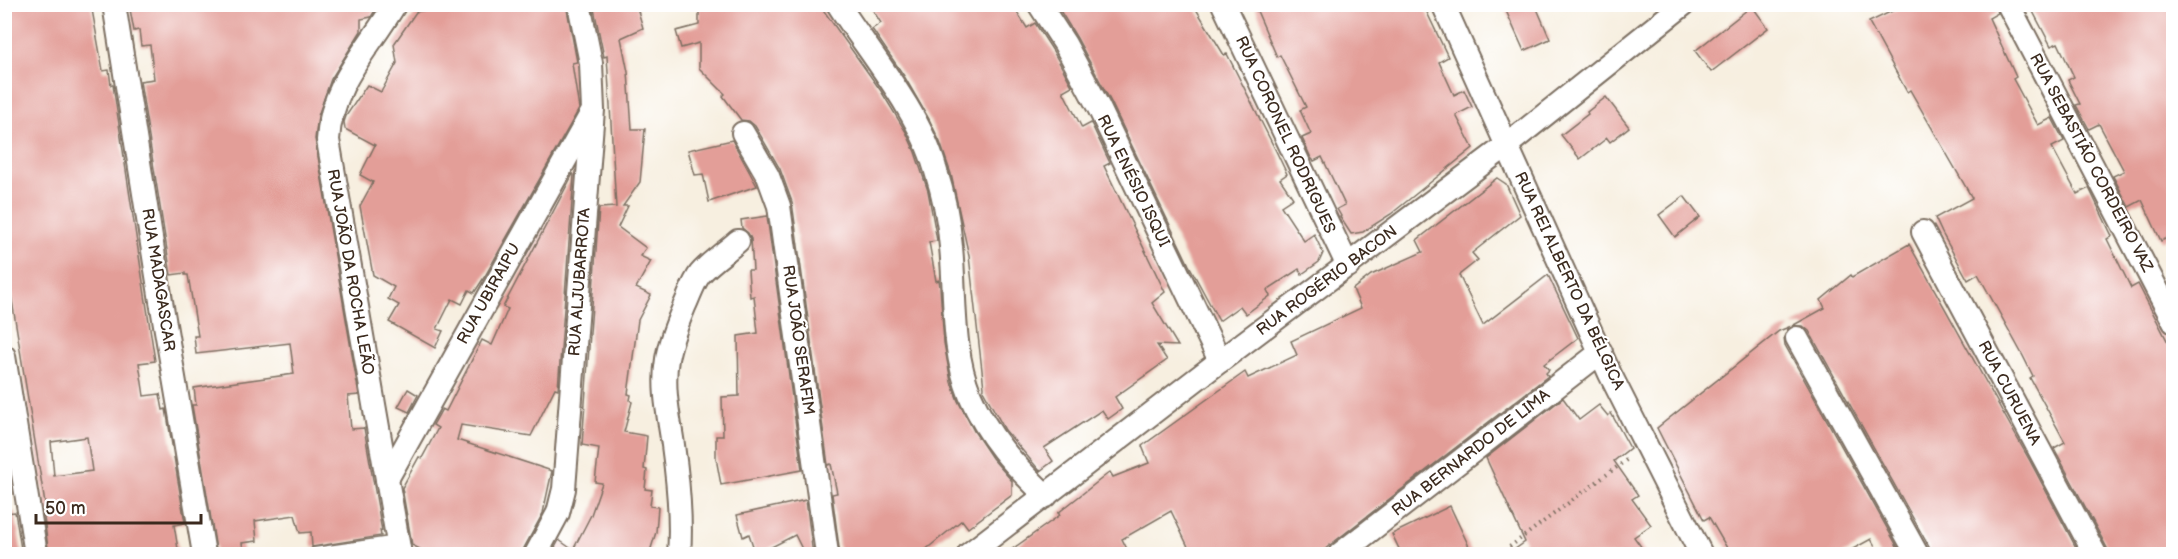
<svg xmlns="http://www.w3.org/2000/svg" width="2178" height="559" viewBox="0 0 2178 559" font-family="'Balsamiq Sans',sans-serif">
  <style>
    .building { fill: #e39e98; fill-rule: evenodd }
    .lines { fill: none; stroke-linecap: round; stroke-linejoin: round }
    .service-casing { stroke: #7d6f62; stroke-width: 15 }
    .minor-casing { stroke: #7d6f62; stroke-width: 26 }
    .path { stroke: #7d6f62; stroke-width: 4; stroke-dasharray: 1.5 4.5; stroke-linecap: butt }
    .service { stroke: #fff; stroke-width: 12 }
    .minor { stroke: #fff; stroke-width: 22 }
    .labels { text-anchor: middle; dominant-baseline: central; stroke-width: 4.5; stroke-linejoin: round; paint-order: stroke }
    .street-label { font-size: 16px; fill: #3b2a1e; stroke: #fff }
  </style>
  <rect width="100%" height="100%" fill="#fff"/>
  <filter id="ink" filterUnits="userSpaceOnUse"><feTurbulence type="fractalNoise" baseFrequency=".0167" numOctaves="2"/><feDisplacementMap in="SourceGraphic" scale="12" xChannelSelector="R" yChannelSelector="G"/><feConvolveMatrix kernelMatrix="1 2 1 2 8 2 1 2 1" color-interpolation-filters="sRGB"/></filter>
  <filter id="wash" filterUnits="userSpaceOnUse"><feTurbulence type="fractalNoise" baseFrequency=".008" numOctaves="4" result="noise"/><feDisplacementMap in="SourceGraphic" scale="24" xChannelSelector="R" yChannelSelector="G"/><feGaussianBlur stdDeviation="1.35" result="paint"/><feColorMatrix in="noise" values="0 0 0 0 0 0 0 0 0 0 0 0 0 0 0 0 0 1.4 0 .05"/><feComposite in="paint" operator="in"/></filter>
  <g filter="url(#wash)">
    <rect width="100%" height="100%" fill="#f7efe0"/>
    <g id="blocks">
      <g class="building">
        <path d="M4 4H91L103 71 109 70 111 85H113L155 361 139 363 144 396 160 394 163 410 166 409 185 523 174 525 179 555H49L43 510H46L4 251ZM87 437 92 471 54 476 51 442Z"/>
        <path d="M129 4H379L371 17 361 19V31L331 79 318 116 315 139 359 395 348 396 351 429 364 428 382 531 380 530 381 536 312 547 311 532 300 533 295 515 255 521 257 541 242 543 244 555H217L192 405H196L194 388 294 374 290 343 196 354 194 336H198L188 275H185V273L171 275 140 81 154 79 150 45 141 46 139 30 134 31Z"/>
        <path d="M435 4H566L577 62 572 63 579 109 485 276 474 293 469 290 462 304 452 299 437 329 443 331 435 348 389 322 399 305 388 299 394 287 373 275 360 206 373 182 360 175 375 145 345 129 344 122 346 116 367 85 381 92 397 63 394 44 416 12 436 8Z"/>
        <path d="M593 4H636L643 28 621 38 628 72 632 129H645L640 182 623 206H628L618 227 646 248 640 256 651 261 636 288 651 295 638 320 628 394 631 395 630 400 632 402 624 432 647 436 644 469 647 470 645 489 652 490 650 506 658 507 656 532 649 555H551L559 540 573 550 591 515 602 483 595 482 599 448 582 445 599 208 616 207 607 56 604 57Z"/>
        <path d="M699 4H819L881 91 906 132 915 152 928 191 935 229 937 241 929 242 936 281 939 280 940 287 944 343 951 382 958 401 974 431 992 458 1012 481V495L968 528 962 520 919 555H840L832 494 837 493 831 464 828 465 792 202 780 169 755 126 749 121 741 120 723 96 725 94 699 68V43L681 48 676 31 699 25Z"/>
        <path d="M869 4H1012L1027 28 1035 23 1053 51 1072 86 1063 91 1082 128 1091 123 1110 163 1104 166 1165 292 1152 303 1178 346 1157 345 1167 360 1115 397 1122 409 1108 419 1102 410 1044 448 1053 461 1040 471 1005 430 983 390 984 388 969 256 951 174 940 142 929 119 904 76 872 29 881 23Z"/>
        <path d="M1067 4H1193L1224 55 1227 54 1276 151 1287 174 1280 179 1293 198 1281 206 1304 241 1314 234 1323 253 1319 262 1302 274 1299 269 1267 290 1270 296 1246 314 1240 306 1219 321 1189 265 1111 102 1077 38 1059 9Z"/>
        <path d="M1254 4H1423L1448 57 1439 62 1454 95 1464 90 1472 107 1456 115 1473 148 1391 214 1363 232 1351 234 1340 217 1341 216 1337 209 1345 205 1322 157 1314 161 1311 158 1302 138 1311 134 1300 110 1306 107 1280 55 1277 57Z"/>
        <path d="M1503 4H1535L1550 39 1524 51Z"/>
        <path d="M1907 4H1995L1998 13 1989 18 2016 77 2013 79 2038 125 2052 118 2064 141 2052 147 2077 194 2089 188 2112 236 2107 239 2131 288 2138 284 2174 354V555H2108L2107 548 2054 448 2065 442 2030 378 2033 376 2023 356 1978 274 1968 280 1942 233 1935 218 1972 198 1910 90 1907 92 1869 22Z"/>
        <path d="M2029 4H2174V235L2161 241 2142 200 2129 207 2113 176 2124 171 2099 124 2089 129 2076 105 2080 104 2068 80 2074 77 2058 43 2051 46Z"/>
        <path d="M1752 6 1768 28 1711 72 1695 51Z"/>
        <path d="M1606 97 1629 127 1610 142 1607 138 1580 159 1561 135 1588 114 1587 112Z"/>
        <path d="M732 140 757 186 709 202 703 174 695 175 688 150Z"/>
        <path d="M573 174 574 175 558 389 555 388 531 436 461 425 457 440 552 471 543 513 524 548 523 555H431L412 545 402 488 419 457 422 458 438 428 433 425 442 409 446 411 482 340 492 345 508 309 503 307Z"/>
        <path d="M1497 178 1506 184 1520 215 1472 253 1478 260 1459 275 1483 325 1548 275 1578 338 1544 364 1549 370 1546 373 1548 376 1330 545 1318 555H1226L1223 548 1211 555H1192L1171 511 1122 539 1130 555H1060L1058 550 1049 555H1004L1060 515 1058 513 1110 472 1113 477 1149 463 1142 446 1245 372 1248 378 1297 355 1291 341 1361 308 1353 289 1371 275 1423 252 1417 240Z"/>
        <path d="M1684 196 1700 217 1675 237 1659 215Z"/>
        <path d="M767 216 802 470 721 485 716 458V436H723L722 397 739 396 738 336 758 333 754 296 750 297 748 270H753L751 239 748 233 742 228 741 220Z"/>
        <path d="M1909 244 2030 461 2080 555H1930L1929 547 1809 331 1803 326H1792L1825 308 1821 300 1851 275 1852 277Z"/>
        <path d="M1789 327 1784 337 1785 345 1902 555H1880L1871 539 1842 555H1731L1709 517 1704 520 1657 428 1779 331Z"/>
        <path d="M408 389 418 395 409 412 398 407Z"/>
        <path d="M1563 398 1579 420 1599 405 1608 416 1611 413 1630 448 1614 461 1638 495 1632 499 1651 525 1634 537 1647 555H1507L1525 542 1486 458Z"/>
        <path d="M806 500 813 555H805L795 535 756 555 749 534 743 537 737 515Z"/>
        <path d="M1450 506 1473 555H1402L1392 534Z"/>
        <path d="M15 512 22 555H4V513Z"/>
      </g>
    </g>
  </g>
  <g filter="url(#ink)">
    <use href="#blocks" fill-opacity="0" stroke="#7d6f62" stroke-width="1.5"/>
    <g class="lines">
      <defs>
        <path id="service" d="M315 554 398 542"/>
        <g id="minor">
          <path d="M114 4 161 301 204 554"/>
          <path d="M395 4C368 50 331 84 328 140L400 554"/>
          <path d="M838 4C870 54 919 111 935 168 943 193 949 221 951 247 956 296 951 349 970 395 988 437 1014 465 1046 496"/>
          <path d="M1039 4 1065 44 1099 108 1220 361"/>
          <path d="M1223 4 1348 266"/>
          <path d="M1443 4 1610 374 1701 554"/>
          <path d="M2008 4 2174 322"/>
          <path d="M743 133 768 176 779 206 827 554"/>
          <path d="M1923 232 2095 554"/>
          <path d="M1797 338 1917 554"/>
          <path d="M4 356 36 554"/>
          <path d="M387 479 591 114"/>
          <path d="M536 554 558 513 564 489 593 110 591 63 579 4"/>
          <path d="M679 554C682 518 678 481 673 445 669 417 662 388 667 359 670 341 677 324 684 307 689 297 693 283 700 274 709 263 726 252 738 241"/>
          <path d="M969 554 1220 361 1507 145 1684 4"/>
          <path d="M1340 554 1601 352"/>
        </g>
      </defs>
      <use href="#service" class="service-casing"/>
      <use href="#minor" class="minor-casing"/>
      <path class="path" d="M1500 554 1629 458"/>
      <use href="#service" class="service"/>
      <use href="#minor" class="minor"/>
    </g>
  </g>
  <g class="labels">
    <g class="street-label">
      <text transform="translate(1285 135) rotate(65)">RUA CORONEL RODRIGUES</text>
      <text transform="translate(2091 163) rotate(62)">RUA SEBASTIÃO CORDEIRO VAZ</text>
      <text transform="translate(1133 181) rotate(64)">RUA ENÉSIO ISQUI</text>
      <text transform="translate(350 272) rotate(80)">RUA JOÃO DA ROCHA LEÃO</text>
      <text transform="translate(158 280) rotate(81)">RUA MADAGASCAR</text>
      <text transform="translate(1327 281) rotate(-37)">RUA ROGÉRIO BACON</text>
      <text transform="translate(1569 281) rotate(65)">RUA REI ALBERTO DA BÉLGICA</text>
      <text transform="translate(580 282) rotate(-86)">RUA ALJUBARROTA</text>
      <text transform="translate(489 294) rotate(-61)">RUA UBIRAIPU</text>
      <text transform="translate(798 340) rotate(82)">RUA JOÃO SERAFIM</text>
      <text transform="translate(2009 393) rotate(62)">RUA CURUENA</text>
      <text transform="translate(1471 453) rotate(-38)">RUA BERNARDO DE LIMA</text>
    </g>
  </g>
  <rect width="2178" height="559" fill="none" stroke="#fff" stroke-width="24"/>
  <path d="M36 514v9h165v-9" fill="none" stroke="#3b2a1e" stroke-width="3"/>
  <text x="45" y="514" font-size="18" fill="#3b2a1e" stroke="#ffffff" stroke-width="4.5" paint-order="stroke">50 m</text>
</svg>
